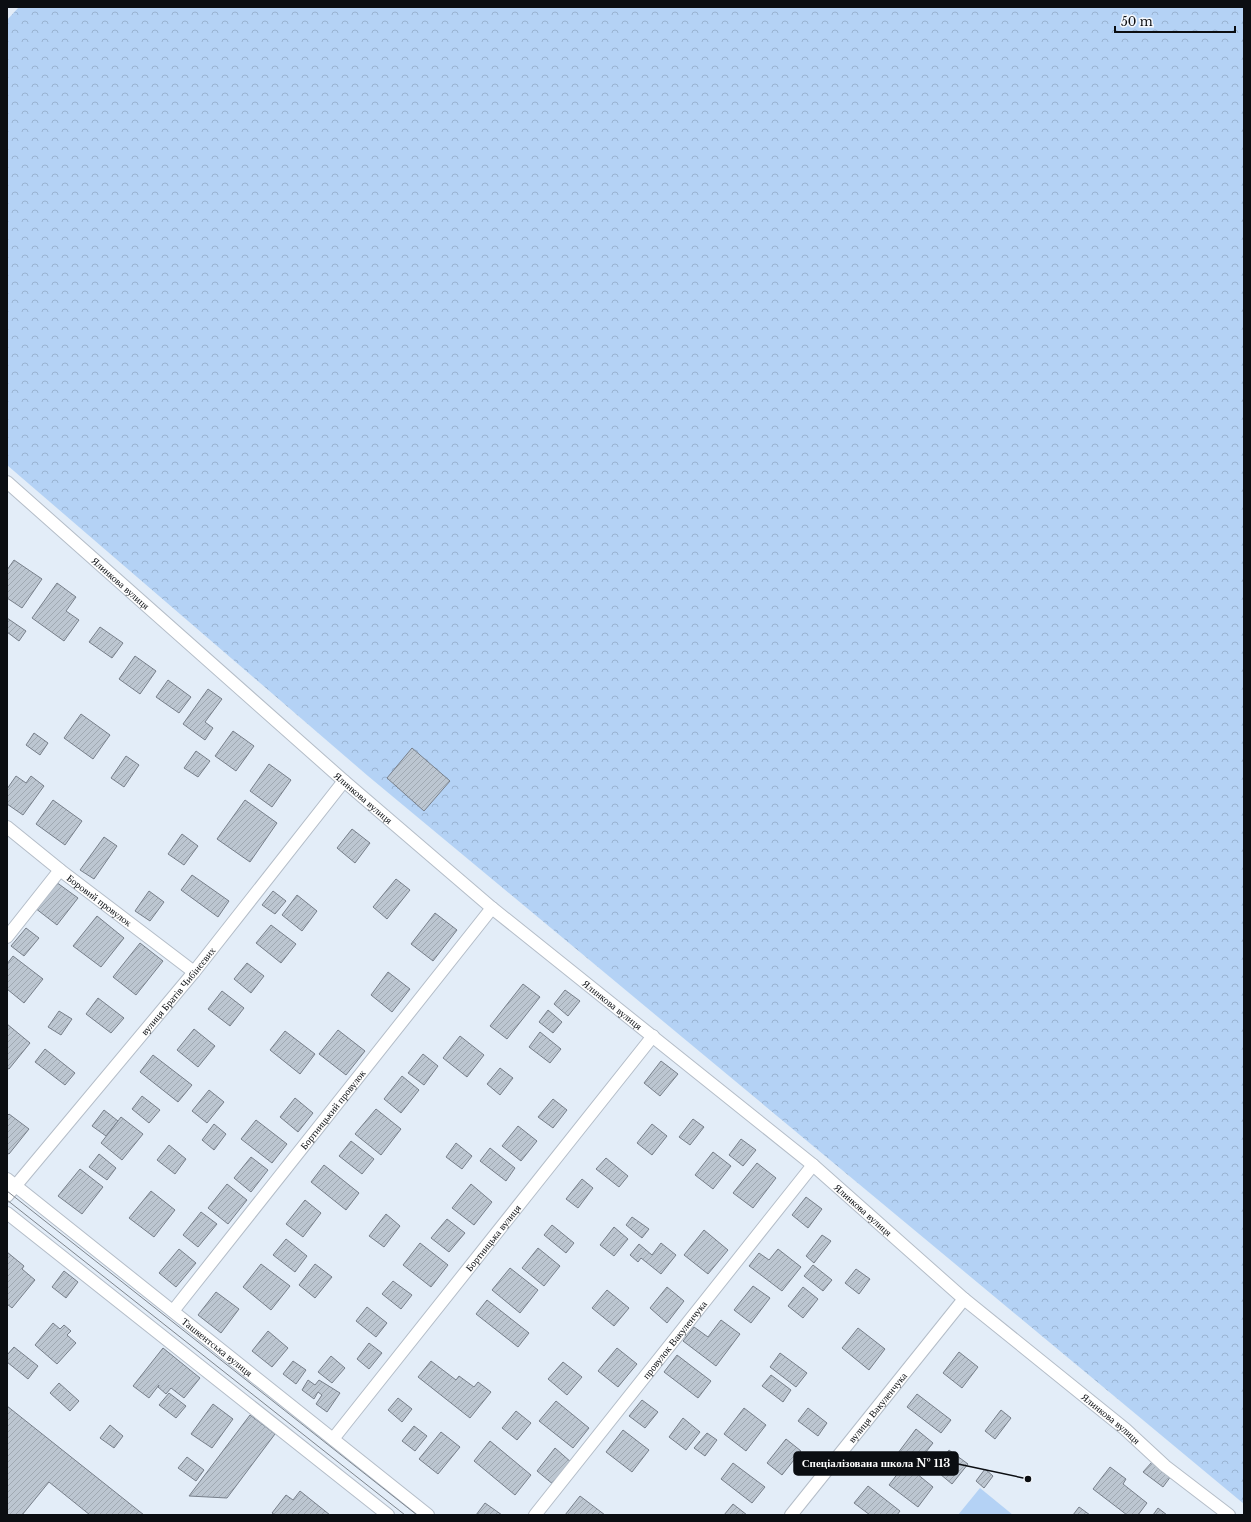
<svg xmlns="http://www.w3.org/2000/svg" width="1251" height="1522" viewBox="0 0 1251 1522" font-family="'Libre Baskerville',serif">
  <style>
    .forest { fill: url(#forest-crowns) }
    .pitch { fill: #b4d2f5 }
    .building { fill: url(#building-hatch); stroke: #777f8a }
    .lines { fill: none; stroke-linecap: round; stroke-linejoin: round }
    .street-casing { stroke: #b4bdc8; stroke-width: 14 }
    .street { stroke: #fff; stroke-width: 12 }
    .tram { stroke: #7e858d; stroke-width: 1 }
    .labels { text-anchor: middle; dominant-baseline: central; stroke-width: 3; stroke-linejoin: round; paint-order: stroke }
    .street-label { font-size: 10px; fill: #0b0e12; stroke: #f5f9fe }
    .leader { fill: none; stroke: #0b0e12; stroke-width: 1.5 }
    .callout-dot { fill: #0b0e12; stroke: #f5f9fe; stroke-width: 1.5 }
    .callout { fill: #0b0e12; stroke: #0b0e12; stroke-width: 1.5 }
    .callout-label { font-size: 11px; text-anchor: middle; font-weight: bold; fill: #fff }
  </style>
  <defs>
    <pattern id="forest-crowns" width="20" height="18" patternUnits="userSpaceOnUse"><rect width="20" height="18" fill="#b4d2f5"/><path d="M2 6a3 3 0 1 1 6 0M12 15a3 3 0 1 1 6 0" fill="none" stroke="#99b3d1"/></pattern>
    <pattern id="building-hatch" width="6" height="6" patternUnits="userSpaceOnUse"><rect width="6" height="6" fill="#bcc6d1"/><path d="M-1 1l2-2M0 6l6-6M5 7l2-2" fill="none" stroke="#a0a9b2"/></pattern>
  </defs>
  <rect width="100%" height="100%" fill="#e3edf8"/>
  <path class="forest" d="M19 7H1244V1504L368 776 7 465V20Z"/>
  <path class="pitch" d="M980 1488 1013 1515H958Z"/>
  <g class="building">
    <path d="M14 560 42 579 22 608 7 598V570Z"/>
    <path d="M57 583 76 597 66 611 79 620 64 641 32 618Z"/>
    <path d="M7 618 26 631 19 641 7 632Z"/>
    <path d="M100 627 123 643 112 658 89 642Z"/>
    <path d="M135 656 156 671 140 694 119 679Z"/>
    <path d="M168 680 191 697 179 713 156 697Z"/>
    <path d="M208 689 222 699 205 722 213 728 205 740 183 724Z"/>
    <path d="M81 714 110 735 93 759 64 738Z"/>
    <path d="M233 731 254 746 236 771 215 756Z"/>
    <path d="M34 733 48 743 40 755 26 745Z"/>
    <path d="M412 748 450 781 424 811 387 778Z"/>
    <path d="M196 751 210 761 198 777 184 768Z"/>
    <path d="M126 756 139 765 124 787 111 778Z"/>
    <path d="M269 764 291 780 272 807 250 791Z"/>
    <path d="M16 776 26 783 31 776 44 786 23 815 7 804V789Z"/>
    <path d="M53 800 82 821 65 845 36 824Z"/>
    <path d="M245 800 277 823 250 862 217 839Z"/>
    <path d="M352 829 370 843 355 863 337 848Z"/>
    <path d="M182 834 198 846 184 865 168 854Z"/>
    <path d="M104 837 117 846 94 879 80 870Z"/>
    <path d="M192 875 229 901 218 917 181 890Z"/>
    <path d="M396 879 410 890 387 919 373 907Z"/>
    <path d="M56 882 78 898 57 925 35 908Z"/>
    <path d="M149 891 164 902 150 921 135 911Z"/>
    <path d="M273 891 286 901 275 914 262 905Z"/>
    <path d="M297 895 317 911 302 931 282 915Z"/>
    <path d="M435 913 457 930 433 961 411 944Z"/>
    <path d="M97 916 124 938 101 967 73 946Z"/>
    <path d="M271 925 296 944 281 963 256 943Z"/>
    <path d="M26 928 39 938 24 956 11 946Z"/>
    <path d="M140 943 163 961 136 995 113 977Z"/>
    <path d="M13 956 43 979 24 1003 7 989V964Z"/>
    <path d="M247 963 264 976 251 993 234 979Z"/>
    <path d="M388 972 410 989 392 1012 371 995Z"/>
    <path d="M523 984 540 997 507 1039 490 1026Z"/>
    <path d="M565 990 580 1001 568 1016 554 1004Z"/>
    <path d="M222 991 244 1008 230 1026 208 1009Z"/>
    <path d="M98 998 124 1018 111 1033 86 1014Z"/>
    <path d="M548 1010 562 1022 553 1033 539 1022Z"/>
    <path d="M59 1011 72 1019 61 1035 48 1027Z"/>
    <path d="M7 1024 30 1043 9 1069 7 1068Z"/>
    <path d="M194 1029 215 1046 198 1067 177 1050Z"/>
    <path d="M338 1030 365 1051 346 1075 319 1054Z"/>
    <path d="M285 1031 315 1054 300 1074 270 1050Z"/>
    <path d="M540 1032 561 1049 550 1063 529 1047Z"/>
    <path d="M460 1036 484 1055 467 1077 443 1058Z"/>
    <path d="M45 1049 75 1073 65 1085 35 1062Z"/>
    <path d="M423 1054 438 1066 424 1085 408 1073Z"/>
    <path d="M153 1055 192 1085 178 1102 140 1072Z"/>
    <path d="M661 1061 678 1074 660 1096 644 1083Z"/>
    <path d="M500 1068 513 1078 500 1095 487 1084Z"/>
    <path d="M402 1076 419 1090 401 1113 384 1099Z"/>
    <path d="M209 1090 224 1102 207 1123 192 1111Z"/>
    <path d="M142 1096 160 1110 149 1123 132 1109Z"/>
    <path d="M295 1098 313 1113 298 1132 280 1117Z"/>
    <path d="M553 1099 567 1110 553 1128 538 1117Z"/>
    <path d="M376 1109 401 1129 381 1155 355 1134Z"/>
    <path d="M104 1110 118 1121 106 1136 92 1126Z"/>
    <path d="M9 1114 29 1129 9 1154 7 1153V1116Z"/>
    <path d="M121 1117 143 1134 122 1160 101 1143Z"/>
    <path d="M693 1119 704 1127 690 1145 679 1137Z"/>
    <path d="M256 1120 287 1144 272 1163 241 1139Z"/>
    <path d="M214 1124 226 1134 214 1150 202 1140Z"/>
    <path d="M652 1124 667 1136 652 1155 637 1143Z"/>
    <path d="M518 1126 537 1141 521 1161 502 1146Z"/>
    <path d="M741 1139 756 1150 743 1166 729 1155Z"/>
    <path d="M351 1141 374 1159 362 1174 339 1156Z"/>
    <path d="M456 1143 472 1156 462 1169 446 1157Z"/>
    <path d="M169 1145 186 1159 175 1174 157 1160Z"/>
    <path d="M490 1148 515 1168 506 1181 480 1161Z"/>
    <path d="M713 1152 731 1166 713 1189 695 1175Z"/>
    <path d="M99 1154 116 1168 107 1180 89 1167Z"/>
    <path d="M251 1157 268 1170 251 1192 234 1178Z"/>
    <path d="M606 1158 628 1176 619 1187 596 1169Z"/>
    <path d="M757 1163 776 1178 753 1208 733 1193Z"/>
    <path d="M324 1165 359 1193 346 1210 311 1182Z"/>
    <path d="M80 1169 103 1187 82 1214 58 1196Z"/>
    <path d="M582 1179 593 1188 578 1208 566 1199Z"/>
    <path d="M227 1184 247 1200 228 1224 208 1208Z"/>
    <path d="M471 1184 492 1202 474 1225 452 1208Z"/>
    <path d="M151 1191 175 1210 154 1237 129 1218Z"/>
    <path d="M806 1197 822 1209 808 1228 792 1215Z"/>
    <path d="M305 1200 321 1213 303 1237 286 1224Z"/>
    <path d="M201 1212 217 1224 198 1247 183 1235Z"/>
    <path d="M386 1214 400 1226 384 1247 369 1236Z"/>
    <path d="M632 1217 649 1229 642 1238 626 1225Z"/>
    <path d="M447 1219 465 1233 449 1252 431 1238Z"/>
    <path d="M552 1225 574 1243 566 1253 544 1235Z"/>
    <path d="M614 1227 628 1239 614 1256 600 1245Z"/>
    <path d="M704 1230 728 1250 708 1274 684 1255Z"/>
    <path d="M822 1235 831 1241 814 1263 806 1256Z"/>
    <path d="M286 1239 307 1256 295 1272 273 1255Z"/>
    <path d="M420 1243 448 1265 431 1287 403 1265Z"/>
    <path d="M661 1243 676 1255 661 1274 641 1258 638 1262 630 1255 639 1244 652 1255Z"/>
    <path d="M538 1248 560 1266 544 1286 522 1268Z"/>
    <path d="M179 1249 196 1263 176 1287 159 1273Z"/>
    <path d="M778 1249 801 1267 782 1291 749 1266 759 1253 769 1260Z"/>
    <path d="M7 1252 24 1266 22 1269 35 1280 12 1308 7 1304Z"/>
    <path d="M261 1264 290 1286 271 1310 243 1287Z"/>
    <path d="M315 1264 332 1277 315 1298 299 1285Z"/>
    <path d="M813 1265 832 1280 823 1291 804 1276Z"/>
    <path d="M510 1268 538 1290 520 1313 492 1290Z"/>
    <path d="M856 1269 870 1279 859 1294 845 1283Z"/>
    <path d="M64 1271 78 1282 66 1298 52 1287Z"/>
    <path d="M393 1281 412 1295 401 1309 382 1294Z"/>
    <path d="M753 1286 770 1298 751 1323 734 1310Z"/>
    <path d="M667 1287 684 1301 667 1323 650 1308Z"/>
    <path d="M803 1287 818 1299 803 1318 788 1306Z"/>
    <path d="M607 1290 629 1308 614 1326 592 1308Z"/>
    <path d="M216 1292 239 1309 221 1333 198 1315Z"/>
    <path d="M487 1300 529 1333 518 1347 476 1314Z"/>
    <path d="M367 1307 387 1323 376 1337 356 1321Z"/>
    <path d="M721 1320 740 1334 716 1366 683 1341 694 1327 708 1337Z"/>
    <path d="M53 1323 60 1329 64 1325 71 1331 67 1335 76 1343 57 1364 35 1345Z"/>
    <path d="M858 1328 885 1349 869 1370 842 1348Z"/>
    <path d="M268 1331 288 1348 272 1367 252 1351Z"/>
    <path d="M369 1343 382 1353 369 1369 357 1359Z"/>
    <path d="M14 1347 38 1366 28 1379 7 1362V1355Z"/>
    <path d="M163 1348 200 1378 184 1398 171 1388 166 1394 158 1387 159 1385 149 1398 133 1386Z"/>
    <path d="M617 1348 637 1364 618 1387 598 1371Z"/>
    <path d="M959 1352 978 1367 962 1388 943 1373Z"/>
    <path d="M780 1353 807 1373 796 1387 770 1367Z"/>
    <path d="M677 1355 711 1381 698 1398 664 1372Z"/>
    <path d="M331 1356 345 1368 332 1383 318 1372Z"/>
    <path d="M293 1361 306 1370 296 1384 283 1374Z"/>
    <path d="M431 1361 456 1380 459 1376 474 1387 478 1382 491 1392 470 1418 418 1377Z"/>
    <path d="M563 1362 582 1377 567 1395 548 1379Z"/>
    <path d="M771 1375 791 1390 783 1402 762 1386Z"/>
    <path d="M308 1380 315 1385 319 1380 340 1393 327 1412 316 1404 322 1395 318 1392 314 1399 302 1390Z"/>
    <path d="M59 1383 79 1401 70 1411 50 1393Z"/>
    <path d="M169 1393 186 1406 176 1418 159 1405Z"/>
    <path d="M917 1394 951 1420 941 1433 907 1407Z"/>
    <path d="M398 1398 412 1409 402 1422 388 1410Z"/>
    <path d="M642 1400 658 1412 645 1428 629 1416Z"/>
    <path d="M556 1401 589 1428 573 1448 539 1421Z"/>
    <path d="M213 1404 233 1419 212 1448 191 1434Z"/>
    <path d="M7 1406 144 1515H90L49 1482 22 1515H7Z"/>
    <path d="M744 1408 766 1425 746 1451 724 1434Z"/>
    <path d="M808 1408 827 1423 818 1436 798 1421Z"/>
    <path d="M1001 1410 1011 1418 995 1439 985 1431Z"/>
    <path d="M516 1411 531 1423 517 1440 502 1428Z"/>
    <path d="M250 1415 275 1434 227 1498 189 1496Z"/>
    <path d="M683 1418 700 1432 686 1450 669 1437Z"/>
    <path d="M110 1425 123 1436 114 1448 100 1438Z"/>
    <path d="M414 1426 427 1436 415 1451 402 1441Z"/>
    <path d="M916 1429 933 1443 915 1466 898 1453Z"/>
    <path d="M623 1430 649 1450 632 1472 606 1452Z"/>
    <path d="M441 1432 460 1447 438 1474 419 1459Z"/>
    <path d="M707 1433 717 1440 705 1456 694 1448Z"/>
    <path d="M786 1439 801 1451 782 1475 767 1463Z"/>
    <path d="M490 1441 531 1475 515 1495 474 1461Z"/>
    <path d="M555 1448 572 1463 554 1485 537 1471Z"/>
    <path d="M949 1450 968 1464 952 1484 934 1469Z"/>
    <path d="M187 1457 204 1470 196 1481 178 1468Z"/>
    <path d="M1152 1462 1171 1476 1163 1487 1143 1472Z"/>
    <path d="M733 1463 765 1487 752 1503 721 1479Z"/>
    <path d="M905 1464 933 1487 918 1507 889 1485Z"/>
    <path d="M1110 1467 1126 1479 1123 1484 1147 1503 1138 1515H1127L1093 1489Z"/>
    <path d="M985 1469 993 1476 984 1488 976 1481Z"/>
    <path d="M868 1486 900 1511 897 1515H870L854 1503Z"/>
    <path d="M300 1491 330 1515H275L272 1513 286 1495 293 1500Z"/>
    <path d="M580 1496 605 1515H565Z"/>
    <path d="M485 1503 502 1515H476Z"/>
    <path d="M733 1504 747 1515H724Z"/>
    <path d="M1079 1507 1090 1515H1073Z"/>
    <path d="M1158 1508 1167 1515H1153Z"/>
  </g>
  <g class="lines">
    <defs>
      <g id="street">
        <path id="s1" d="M7 482 344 781 492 908 813 1165 964 1299 1125 1429 1165 1466 1229 1515"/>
        <path id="s2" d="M7 827 60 870 194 972"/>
        <path d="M7 937 60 870"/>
        <path id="s3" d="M7 1179 428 1515"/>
        <path id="s4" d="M7 1196 194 972 344 781"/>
        <path d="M7 1213 388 1515"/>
        <path id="s5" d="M173 1311 492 908"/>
        <path id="s6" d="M333 1439 653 1036"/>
        <path id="s7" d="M535 1515 813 1165"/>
        <path id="s8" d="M791 1515 964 1299"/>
      </g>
    </defs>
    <use href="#street" class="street-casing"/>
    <use href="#street" class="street"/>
    <g class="tram">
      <path d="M7 1191 417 1515"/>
      <path d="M7 1200 405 1515"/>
    </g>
  </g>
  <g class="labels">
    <g class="street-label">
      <text stroke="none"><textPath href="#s1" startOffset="152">Ялинкова вулиця</textPath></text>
      <text stroke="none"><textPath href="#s1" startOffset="476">Ялинкова вулиця</textPath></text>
      <text stroke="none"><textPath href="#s2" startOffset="118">Боровий провулок</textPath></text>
      <text stroke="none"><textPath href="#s4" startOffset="267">вулиця Братів Чибінєєвих</textPath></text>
      <text stroke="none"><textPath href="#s1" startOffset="800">Ялинкова вулиця</textPath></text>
      <text stroke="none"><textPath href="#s5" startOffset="257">Бортницький провулок</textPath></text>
      <text stroke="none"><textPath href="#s1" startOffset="1124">Ялинкова вулиця</textPath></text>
      <text stroke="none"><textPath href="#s6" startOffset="257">Бортницька вулиця</textPath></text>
      <text stroke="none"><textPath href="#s7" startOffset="224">провулок Вакуленчука</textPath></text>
      <text stroke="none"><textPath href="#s3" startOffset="269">Ташкентська вулиця</textPath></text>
      <text stroke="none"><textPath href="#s8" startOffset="138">вулиця Вакуленчука</textPath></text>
      <text stroke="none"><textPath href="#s1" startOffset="1448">Ялинкова вулиця</textPath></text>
    </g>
  </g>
  <path class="leader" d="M1028 1479L958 1464"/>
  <circle class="callout-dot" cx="1028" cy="1479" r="4"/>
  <rect class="callout" x="794" y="1452" width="164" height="23" rx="4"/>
  <g class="callout-label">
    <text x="876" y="1467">Спеціалізована школа № 113</text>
  </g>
  <rect width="1251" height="1522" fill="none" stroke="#0b0e12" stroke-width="16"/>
  <path d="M1115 26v6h120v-6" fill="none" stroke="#0b0e12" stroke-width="2"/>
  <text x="1121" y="26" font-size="12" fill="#0b0e12" stroke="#f5f9fe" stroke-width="3" paint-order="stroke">50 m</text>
</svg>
